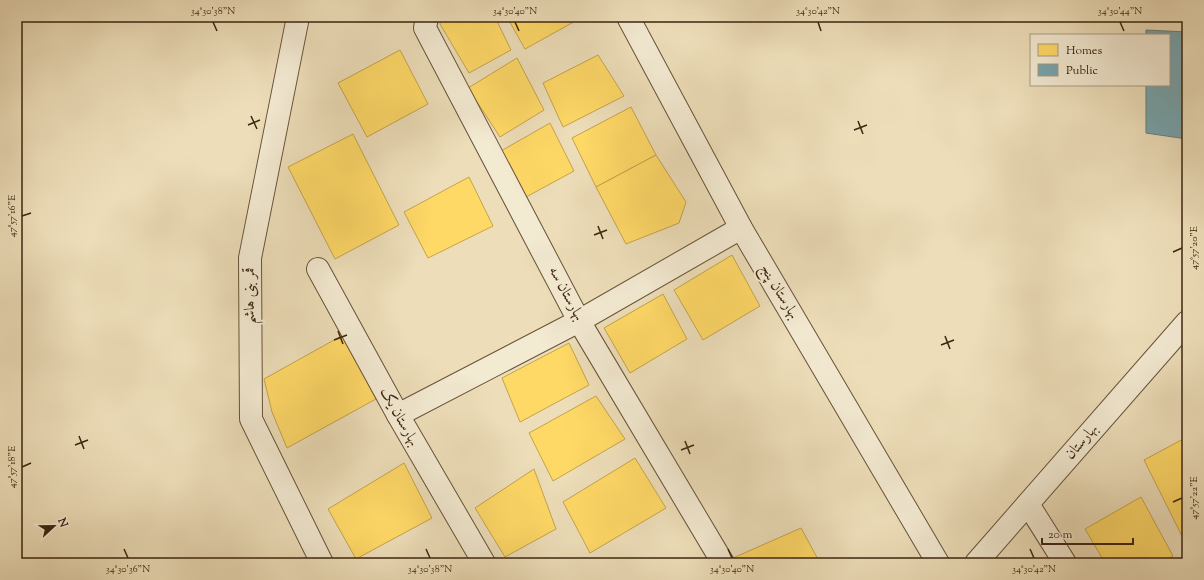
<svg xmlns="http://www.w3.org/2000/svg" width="1204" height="580" viewBox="0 0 1204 580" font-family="'Sorts Mill Goudy',Amiri,serif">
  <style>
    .homes { fill: #ffd966; stroke: #c4a34c }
    .public { fill: #76a5af; stroke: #657e7f }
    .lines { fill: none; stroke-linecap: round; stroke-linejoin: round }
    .minor-casing { stroke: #685239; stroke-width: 24 }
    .tertiary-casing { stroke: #685239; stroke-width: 24 }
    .minor { stroke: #f3ead2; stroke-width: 22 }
    .tertiary { stroke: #f3ead2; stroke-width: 22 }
    .ticks { fill: none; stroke: #3c240e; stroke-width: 1.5 }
    .labels { text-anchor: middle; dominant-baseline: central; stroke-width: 4; stroke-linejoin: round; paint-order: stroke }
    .street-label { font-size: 15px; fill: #3c240e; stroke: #f3ead2 }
    .neatline { fill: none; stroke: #3c240e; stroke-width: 1.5 }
    .ticks-label { font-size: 10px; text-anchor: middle; fill: #3c240e }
  </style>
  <rect width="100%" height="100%" fill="#eddeb9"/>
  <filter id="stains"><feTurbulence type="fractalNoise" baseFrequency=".005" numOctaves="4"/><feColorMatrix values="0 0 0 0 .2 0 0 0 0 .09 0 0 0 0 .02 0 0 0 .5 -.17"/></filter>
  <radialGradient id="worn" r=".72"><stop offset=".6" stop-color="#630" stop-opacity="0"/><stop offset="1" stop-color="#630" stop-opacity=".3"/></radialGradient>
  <g class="homes">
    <path d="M441 17H495L511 50 469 73 440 24Z"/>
    <path d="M507 17H578L579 19 525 49Z"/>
    <path d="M400 50 428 104 367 137 338 83Z"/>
    <path d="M598 55 624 96 563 127 543 83Z"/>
    <path d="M517 58 544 110 500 137 468 88Z"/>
    <path d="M631 107 656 155 596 187 572 138Z"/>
    <path d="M550 123 574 171 526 197 501 151Z"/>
    <path d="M353 134 399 225 335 259 288 167Z"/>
    <path d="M656 155 686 202 679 223 626 244 596 187Z"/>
    <path d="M469 177 493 226 428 258 404 212Z"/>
    <path d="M732 255 760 306 703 340 674 290Z"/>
    <path d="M663 294 687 339 630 373 604 328Z"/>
    <path d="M343 335 376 399 287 448 272 412 264 379Z"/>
    <path d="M569 343 589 385 520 422 502 378Z"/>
    <path d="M596 396 625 439 553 481 529 433Z"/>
    <path d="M1187 437V539L1184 540 1144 460Z"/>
    <path d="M635 458 666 508 590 553 563 502Z"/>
    <path d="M404 463 432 518 356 559 328 509Z"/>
    <path d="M534 469 556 529 505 557 475 508Z"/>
    <path d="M1141 497 1173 556 1160 563H1105L1085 529Z"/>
    <path d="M801 528 820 563H737L733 558Z"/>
  </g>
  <path class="public" d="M1146 30 1187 32V139L1146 133V85H1169V35H1146Z"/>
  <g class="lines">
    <defs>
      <g id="minor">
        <path d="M427 17 425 28 579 321 723 563"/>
        <path d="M628 17 741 228 938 563"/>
        <path d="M318 269 398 415 484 563"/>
        <path d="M398 415 579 321 741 228"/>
        <path d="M1028 504 1065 563"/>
      </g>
      <g id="tertiary">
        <path d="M298 17 250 258 251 419 322 563"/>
        <path d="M976 563 1187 322"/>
      </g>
    </defs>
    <use href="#minor" class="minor-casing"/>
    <use href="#tertiary" class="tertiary-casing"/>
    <use href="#minor" class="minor"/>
    <use href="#tertiary" class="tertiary"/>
  </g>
  <path class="ticks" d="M213 22 217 31M515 22 519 31M818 22 821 31M1120 22 1124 31M251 116 257 129M858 121 863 134M248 125 260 120M854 130 867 125M22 216 31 213M598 226 603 239M594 235 607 230M1173 252 1182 248M338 331 343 344M945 336 950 349M334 340 347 335M941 345 954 340M79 436 84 449M685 441 690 454M75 445 88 440M681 450 694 445M22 467 31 463M1173 502 1182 498M124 549 128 558M426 549 430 558M728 549 732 558M1030 549 1034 558"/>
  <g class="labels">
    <g class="street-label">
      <text transform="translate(779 292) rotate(59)">بهارستان پنج</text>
      <text transform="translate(566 294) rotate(62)">بهارستان سه</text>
      <text transform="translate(250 296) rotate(-90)">قمر بنی هاشم</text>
      <text transform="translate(399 417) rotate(61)">بهارستان یک</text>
      <text transform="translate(1082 442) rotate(-49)">بهارستان</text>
    </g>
  </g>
  <rect width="1204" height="580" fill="none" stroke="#eddeb9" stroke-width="44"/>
  <rect x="1030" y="34" width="140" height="52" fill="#f3ead2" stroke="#aa9b84"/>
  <rect x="1038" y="44" width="20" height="12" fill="#ffd966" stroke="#aa9b84"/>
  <text x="1066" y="54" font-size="12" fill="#3c240e">Homes</text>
  <rect x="1038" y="64" width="20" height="12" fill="#76a5af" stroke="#aa9b84"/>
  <text x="1066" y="74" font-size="12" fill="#3c240e">Public</text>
  <g transform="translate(54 526) rotate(68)" stroke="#f3ead2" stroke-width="3" paint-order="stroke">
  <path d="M0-3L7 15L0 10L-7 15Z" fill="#3c240e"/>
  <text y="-6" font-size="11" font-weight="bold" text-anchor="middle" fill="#3c240e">N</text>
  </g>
  <path d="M1042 538v6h91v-6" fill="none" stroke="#3c240e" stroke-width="2"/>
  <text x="1048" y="538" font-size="12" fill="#3c240e" stroke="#f3ead2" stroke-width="3" paint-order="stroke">20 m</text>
  <rect x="22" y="22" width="1160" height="536" class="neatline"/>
  <g class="ticks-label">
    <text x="213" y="14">34°30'38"N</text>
    <text x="515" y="14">34°30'40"N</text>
    <text x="818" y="14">34°30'42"N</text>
    <text x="1120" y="14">34°30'44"N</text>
    <text transform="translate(11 216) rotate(-90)" y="4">47°57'16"E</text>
    <text transform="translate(1193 248) rotate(-90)" y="4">47°57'20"E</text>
    <text transform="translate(11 467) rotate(-90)" y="4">47°57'18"E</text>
    <text transform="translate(1193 498) rotate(-90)" y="4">47°57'22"E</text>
    <text x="128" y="572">34°30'36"N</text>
    <text x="430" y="572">34°30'38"N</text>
    <text x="732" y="572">34°30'40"N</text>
    <text x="1034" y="572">34°30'42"N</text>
  </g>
  <rect width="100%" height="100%" filter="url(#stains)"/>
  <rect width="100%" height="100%" fill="url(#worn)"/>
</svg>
